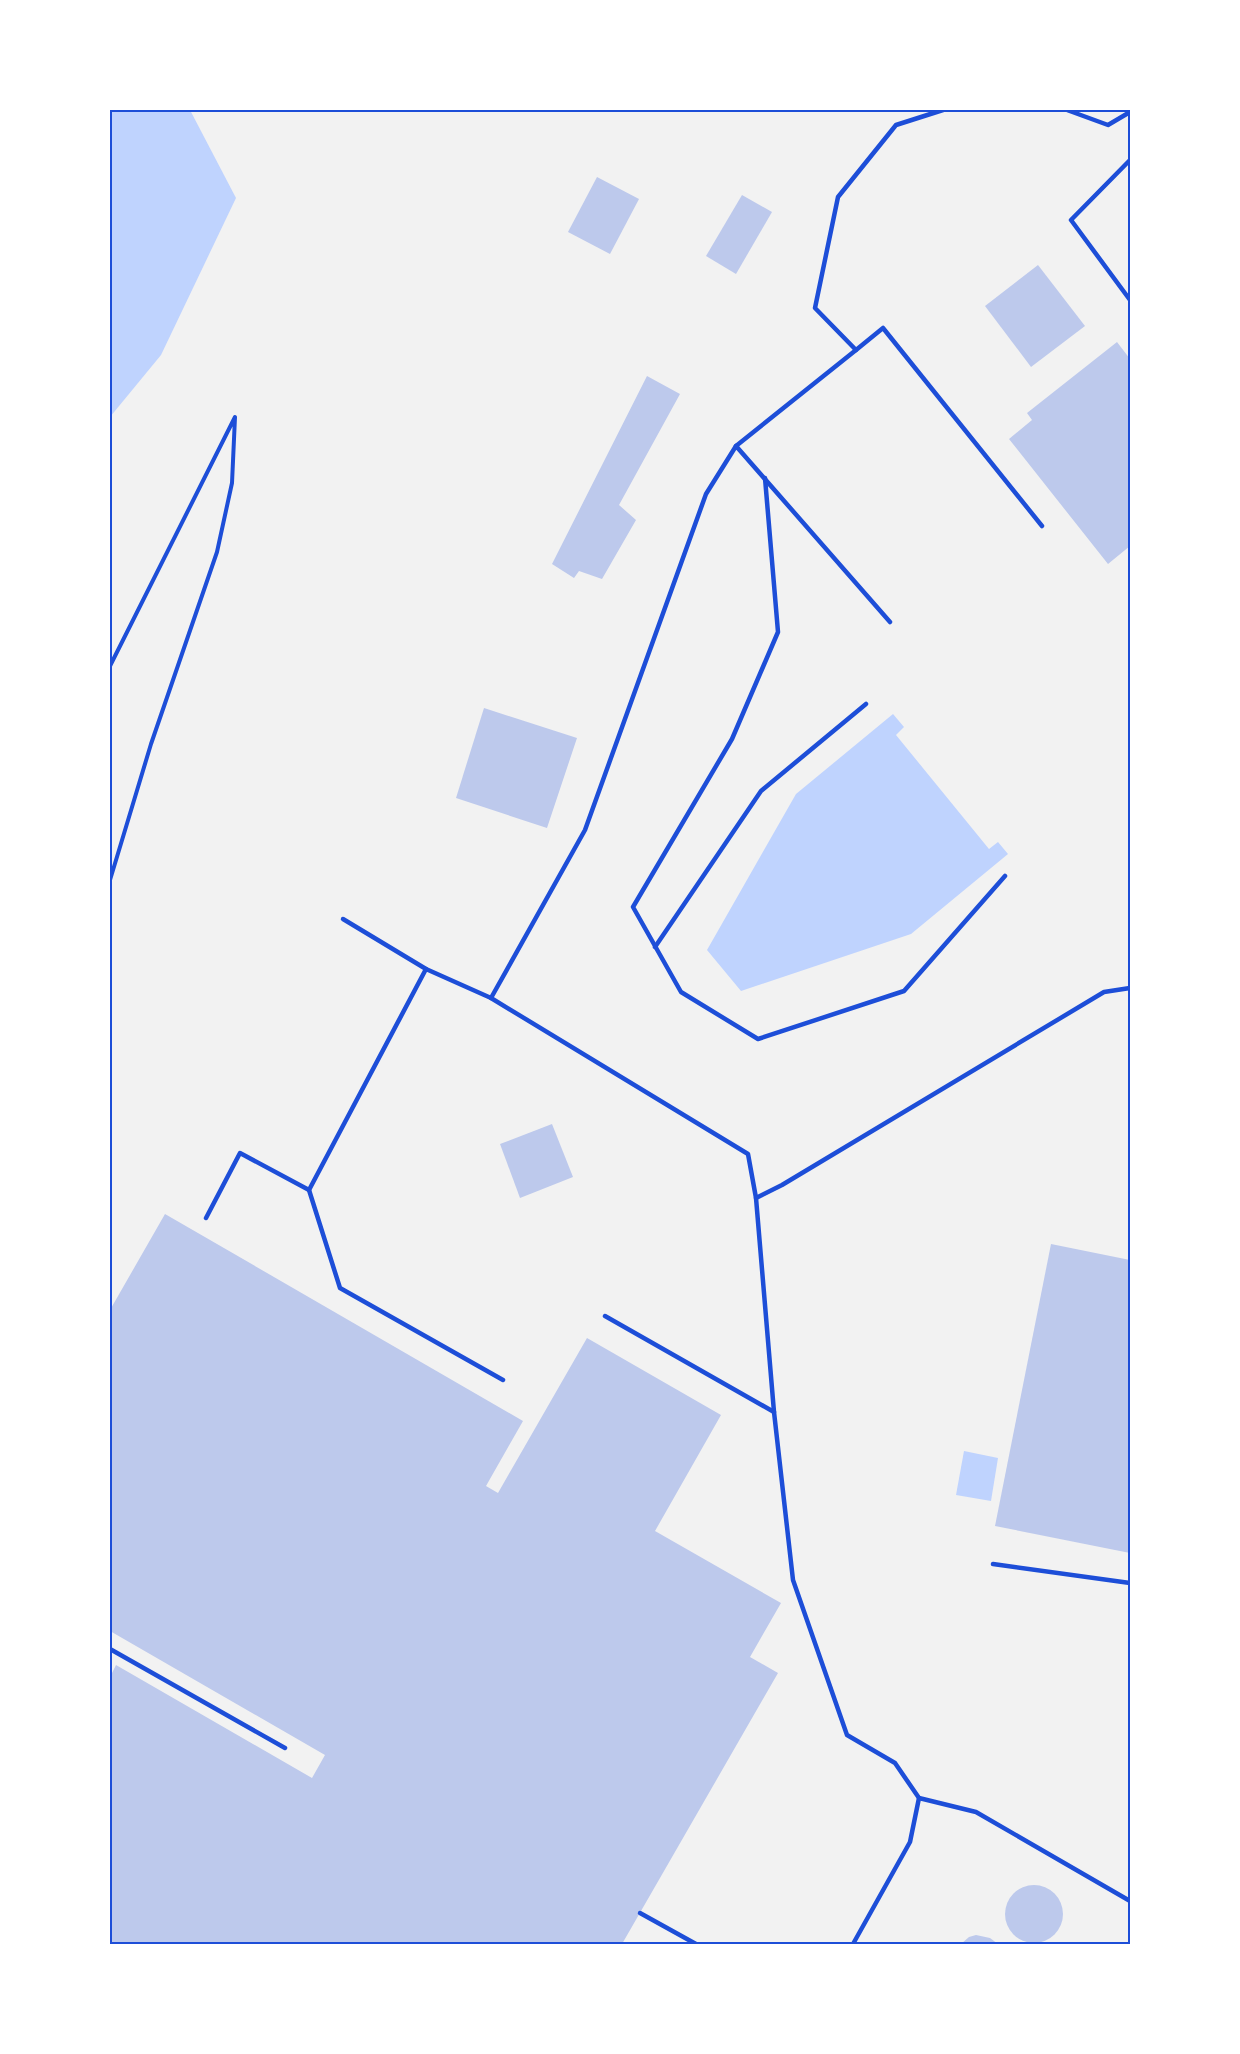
<svg xmlns="http://www.w3.org/2000/svg" width="1240" height="2054" viewBox="0 0 1240 2054" font-family="Signika,sans-serif">
  <style>
    .water { fill: #bfd3fe }
    .building { fill: #bdc9ec }
    .lines { fill: none; stroke-linecap: round; stroke-linejoin: round }
    .path { stroke: #1d4ed8; stroke-width: 4 }
    .service { stroke: #1d4ed8; stroke-width: 4.5 }
    .neatline { fill: none; stroke: #1d4ed8; stroke-width: 2 }
  </style>
  <rect width="100%" height="100%" fill="#f2f2f2"/>
  <g class="water">
    <path d="M110 110H190L236 198 161 355 110 417Z"/>
    <path d="M893 714 904 727 896 735 989 849 998 842 1008 854 911 934 741 991 707 950 796 794Z"/>
    <path d="M964 1451 998 1458 991 1501 956 1495Z"/>
  </g>
  <g class="building">
    <path d="M597 177 639 199 610 254 568 232Z"/>
    <path d="M742 195 772 212 736 274 706 256Z"/>
    <path d="M1038 265 1085 326 1031 367 985 306Z"/>
    <path d="M1117 342 1130 359V546L1108 564 1009 439 1032 420 1027 413Z"/>
    <path d="M647 376 680 394 619 505 636 520 602 579 579 571 574 578 552 564Z"/>
    <path d="M484 708 577 738 547 828 456 798Z"/>
    <path d="M552 1124 573 1177 520 1198 500 1144Z"/>
    <path d="M165 1214 523 1421 486 1486 498 1493 587 1338 721 1415 655 1531 781 1603 750 1657 778 1673 622 1944H110V1677L116 1665 312 1778 325 1755 110 1631V1310Z"/>
    <path d="M1051 1244 1130 1260V1553L995 1526Z"/>
    <circle cx="1034" cy="1914" r="29"/>
    <path d="M976 1935 990 1938 998 1944H961L969 1937Z"/>
  </g>
  <g class="lines">
    <path class="path" d="M110 666 235 417 232 483 217 552 151 744 110 880"/>
    <g class="service">
      <path d="M943 110 896 125 838 197 815 308 856 350 883 328 1042 526"/>
      <path d="M1067 110 1108 125 1130 112"/>
      <path d="M1130 160 1071 220 1130 300"/>
      <path d="M736 446 856 350"/>
      <path d="M765 478 778 632 732 739 633 907 681 992 758 1039 904 991 1005 876"/>
      <path d="M890 622 736 446 706 494 585 830 491 998 748 1154 756 1198 782 1185 1104 992 1130 988"/>
      <path d="M343 919 426 969"/>
      <path d="M655 947 761 791 866 704"/>
      <path d="M309 1190 340 1288 503 1380"/>
      <path d="M756 1198 774 1412 793 1580 847 1735 895 1763 919 1798 910 1842 853 1944"/>
      <path d="M206 1218 240 1153 309 1190 426 969 491 998"/>
      <path d="M605 1316 774 1412"/>
      <path d="M993 1564 1130 1583"/>
      <path d="M110 1649 285 1748"/>
      <path d="M919 1798 976 1812 1130 1901"/>
      <path d="M640 1913 696 1944"/>
    </g>
  </g>
  <rect width="1240" height="2054" fill="none" stroke="#ffffff" stroke-width="222"/>
  <rect x="111" y="111" width="1018" height="1832" class="neatline"/>
</svg>
